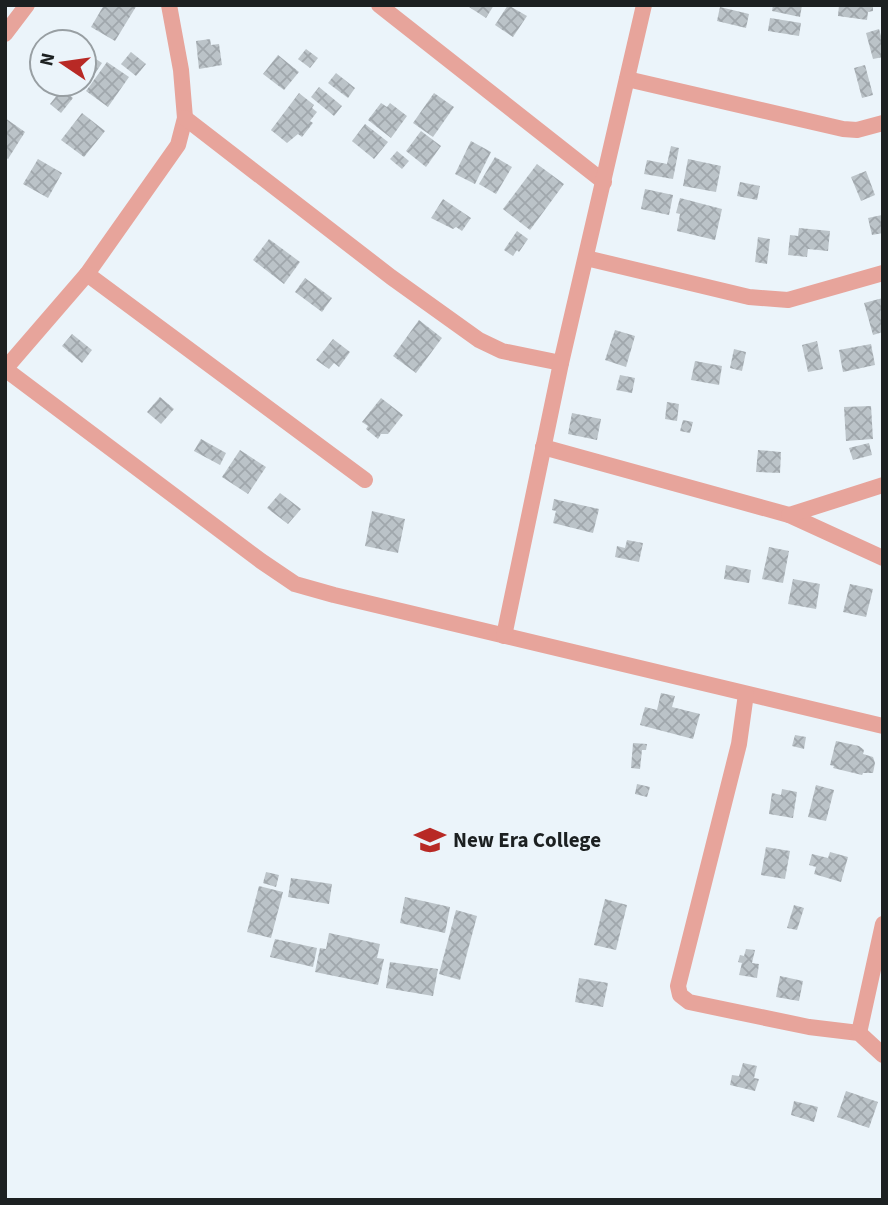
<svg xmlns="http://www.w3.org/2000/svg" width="888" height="1205" viewBox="0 0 888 1205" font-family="'Source Sans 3',sans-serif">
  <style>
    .building { fill: url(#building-cross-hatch) }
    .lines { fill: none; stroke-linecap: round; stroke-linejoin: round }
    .street { stroke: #e7a49b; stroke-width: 16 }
    .labels { text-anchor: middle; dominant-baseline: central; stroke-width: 6; stroke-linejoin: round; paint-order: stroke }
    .poi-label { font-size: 21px; font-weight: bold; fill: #1c2021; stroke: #ebf4fa; text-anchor: start }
  </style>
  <defs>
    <pattern id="building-cross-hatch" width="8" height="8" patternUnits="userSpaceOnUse" patternTransform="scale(1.75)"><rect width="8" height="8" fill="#bbc3c8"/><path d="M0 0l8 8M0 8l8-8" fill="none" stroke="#a0a7ac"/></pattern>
  </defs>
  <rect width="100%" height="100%" fill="#ebf4fa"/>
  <g class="building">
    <path d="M104 5H137L115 41 91 27Z"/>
    <path d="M466 5H494L486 18Z"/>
    <path d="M508 5 527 16 513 37 495 25Z"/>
    <path d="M773 5H802L800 17 772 11Z"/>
    <path d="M839 5H873V11L868 12 867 20 838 16Z"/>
    <path d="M720 7 749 14 746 28 717 21Z"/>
    <path d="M770 18 801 23 799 36 768 31Z"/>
    <path d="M879 29 883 43V57L873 59 866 33Z"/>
    <path d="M210 39 211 45 219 44 222 65 199 69 196 41Z"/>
    <path d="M306 49 318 58 310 68 298 59Z"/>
    <path d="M84 51 102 63 84 90 74 84H84Z"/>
    <path d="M131 52 146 64 136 76 121 64Z"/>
    <path d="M278 55 299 72 284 90 263 74Z"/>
    <path d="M107 62 129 77 108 107 86 91Z"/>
    <path d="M865 65 873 95 862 98 854 68Z"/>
    <path d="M336 73 355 88 348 98 328 83Z"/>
    <path d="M319 87 342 106 334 116 311 97Z"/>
    <path d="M62 89 73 98 61 113 50 104Z"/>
    <path d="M299 93 314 105 312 108 317 112 310 121 313 123 302 137 298 134 287 143 271 130Z"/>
    <path d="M434 93 454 107 433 137 413 123Z"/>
    <path d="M381 103 387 107 390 103 407 116 391 138 368 120Z"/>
    <path d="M82 113 105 131 84 157 61 140Z"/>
    <path d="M5 118 25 132 8 159 5 157Z"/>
    <path d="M365 124 388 142 374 159 352 141Z"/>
    <path d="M421 131 441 146 426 167 406 151Z"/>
    <path d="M471 141 491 152 475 184 455 174Z"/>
    <path d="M671 146 679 148 673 179 644 174 647 160 667 164Z"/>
    <path d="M397 151 409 161 402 169 390 159Z"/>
    <path d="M495 157 512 167 496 194 479 184Z"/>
    <path d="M38 159 62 173 48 198 23 184Z"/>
    <path d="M688 159 721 166 716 192 683 186Z"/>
    <path d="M537 164 564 184 530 230 503 209Z"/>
    <path d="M866 171 875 195 861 201 851 177Z"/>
    <path d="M740 182 760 186 757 200 737 196Z"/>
    <path d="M645 189 673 195 669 215 641 209Z"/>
    <path d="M680 198 722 209 715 240 677 231 680 214 676 213Z"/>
    <path d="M443 199 471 218 462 231 456 227 453 229 431 218Z"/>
    <path d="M882 215 883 233 872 235 868 218Z"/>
    <path d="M799 228 830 231 828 251 808 249 807 257 788 255 790 235 798 236Z"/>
    <path d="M517 231 528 239 519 252 517 250 513 256 504 250Z"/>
    <path d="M758 237 770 239 767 264 755 262Z"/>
    <path d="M269 239 300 262 284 284 253 260Z"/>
    <path d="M305 278 332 298 322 312 295 292Z"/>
    <path d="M883 298V332L873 335 864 303Z"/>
    <path d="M419 320 442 338 416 373 393 356Z"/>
    <path d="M615 330 635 336 626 367 605 360Z"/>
    <path d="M72 334 92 350 82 363 62 346Z"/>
    <path d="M333 339 350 352 339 367 334 363 329 369 316 360Z"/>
    <path d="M817 341 823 369 808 372 802 345Z"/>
    <path d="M871 344 875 365 843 372 839 350Z"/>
    <path d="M734 349 746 352 742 371 730 368Z"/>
    <path d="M695 361 722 366 719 385 691 380Z"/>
    <path d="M620 375 635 378 632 393 616 390Z"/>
    <path d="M160 397 174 409 161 424 147 412Z"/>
    <path d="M381 398 403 415 388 434H381L378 439 366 429 368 426 362 422Z"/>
    <path d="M667 402 679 404 677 421 665 419Z"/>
    <path d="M871 406 873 439 846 441 844 407Z"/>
    <path d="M572 413 601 419 597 440 568 434Z"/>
    <path d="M683 420 693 422 690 433 680 431Z"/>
    <path d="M201 439 226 453 220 465 194 451Z"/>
    <path d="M869 443 872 455 853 460 849 448Z"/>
    <path d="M240 450 266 467 248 494 222 477Z"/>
    <path d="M758 450 781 452 780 473 756 472Z"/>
    <path d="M280 493 301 509 288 524 267 508Z"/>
    <path d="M554 499 599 509 593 533 553 523 556 511 552 510Z"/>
    <path d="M372 511 405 519 398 553 365 546Z"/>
    <path d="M627 540 643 543 639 562 615 557 617 546 625 548Z"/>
    <path d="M769 547 789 551 783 583 762 579Z"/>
    <path d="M726 565 751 570 749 583 724 579Z"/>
    <path d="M793 579 820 584 816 609 788 604Z"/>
    <path d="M850 584 873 589 866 617 843 612Z"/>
    <path d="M661 693 675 696 672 707 700 714 693 739 640 725 645 707 657 710Z"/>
    <path d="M795 735 806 737 804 749 792 746Z"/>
    <path d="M836 741 859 746 864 750 863 754 873 757 875 763 873 773H863L862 775 833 768 834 766 830 765Z"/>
    <path d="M633 743 647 744 646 750H642L640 769 631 768Z"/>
    <path d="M637 784 650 787 647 797 635 794Z"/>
    <path d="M816 785 834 790 826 821 808 817Z"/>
    <path d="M782 789 797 792 793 818 769 814 772 793 781 795Z"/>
    <path d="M766 847 790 851 785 879 761 875Z"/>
    <path d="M830 852 848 857 841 882 814 874 816 867 809 865 812 854 828 858Z"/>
    <path d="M266 872 279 875 276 887 263 883Z"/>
    <path d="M291 878 332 884 329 904 288 897Z"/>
    <path d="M259 886 283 892 271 938 247 932Z"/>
    <path d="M405 897 450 907 445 933 400 923Z"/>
    <path d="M605 899 627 905 616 950 594 945Z"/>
    <path d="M794 905 804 908 797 930 787 928Z"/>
    <path d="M456 910 477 916 460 980 439 974Z"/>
    <path d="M329 933 380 944 377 958 384 959 378 985 315 972 320 948 326 949Z"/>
    <path d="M275 939 317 948 313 967 270 957Z"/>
    <path d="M746 949 755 950 752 963 759 964 757 978 739 975 742 963 738 962 740 955 744 956Z"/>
    <path d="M390 962 438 969 433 996 386 988Z"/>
    <path d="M780 976 803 981 799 1001 776 997Z"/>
    <path d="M579 978 608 983 603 1007 575 1002Z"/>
    <path d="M743 1063 757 1066 754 1078 759 1079 755 1091 730 1085 732 1075 739 1076Z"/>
    <path d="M846 1091 878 1102 869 1128 837 1117Z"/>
    <path d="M794 1101 818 1107 814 1122 791 1115Z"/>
  </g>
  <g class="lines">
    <g class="street">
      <path d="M169 5 181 70 185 118 178 145 87 274 5 369 261 561 295 584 334 595 883 726"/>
      <path d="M379 5 604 182"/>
      <path d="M5 34 27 5"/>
      <path d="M627 79 843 129 857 130 883 123"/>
      <path d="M185 118 391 277 479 340 502 351 561 363"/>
      <path d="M586 258 749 297 788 300 883 273"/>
      <path d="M87 274 365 480"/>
      <path d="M543 447 789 515 883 558"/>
      <path d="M789 515 883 485"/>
      <path d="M504 636 561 363 644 5"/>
      <path d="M746 694 739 744 678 986 680 995 689 1002 809 1027 859 1033 883 1055"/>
      <path d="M859 1033 883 924"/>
    </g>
  </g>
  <defs>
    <symbol id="school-bare" viewBox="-9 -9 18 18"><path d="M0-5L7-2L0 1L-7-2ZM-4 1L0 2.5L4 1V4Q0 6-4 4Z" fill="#b82925" stroke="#ebf4fa" stroke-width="2.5" paint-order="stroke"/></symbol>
  </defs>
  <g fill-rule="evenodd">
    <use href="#school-bare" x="408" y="818" width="44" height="44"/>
  </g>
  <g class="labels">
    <g class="poi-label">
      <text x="453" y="840">New Era College</text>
    </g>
  </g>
  <rect width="888" height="1205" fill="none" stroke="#1c2021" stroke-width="14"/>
  <g transform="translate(63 63) rotate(283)"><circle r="33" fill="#ebf4fa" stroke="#989fa3" stroke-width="2"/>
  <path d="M0-5L12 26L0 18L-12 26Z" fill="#b82925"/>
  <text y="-10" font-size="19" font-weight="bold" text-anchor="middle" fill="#1c2021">N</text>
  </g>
</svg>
